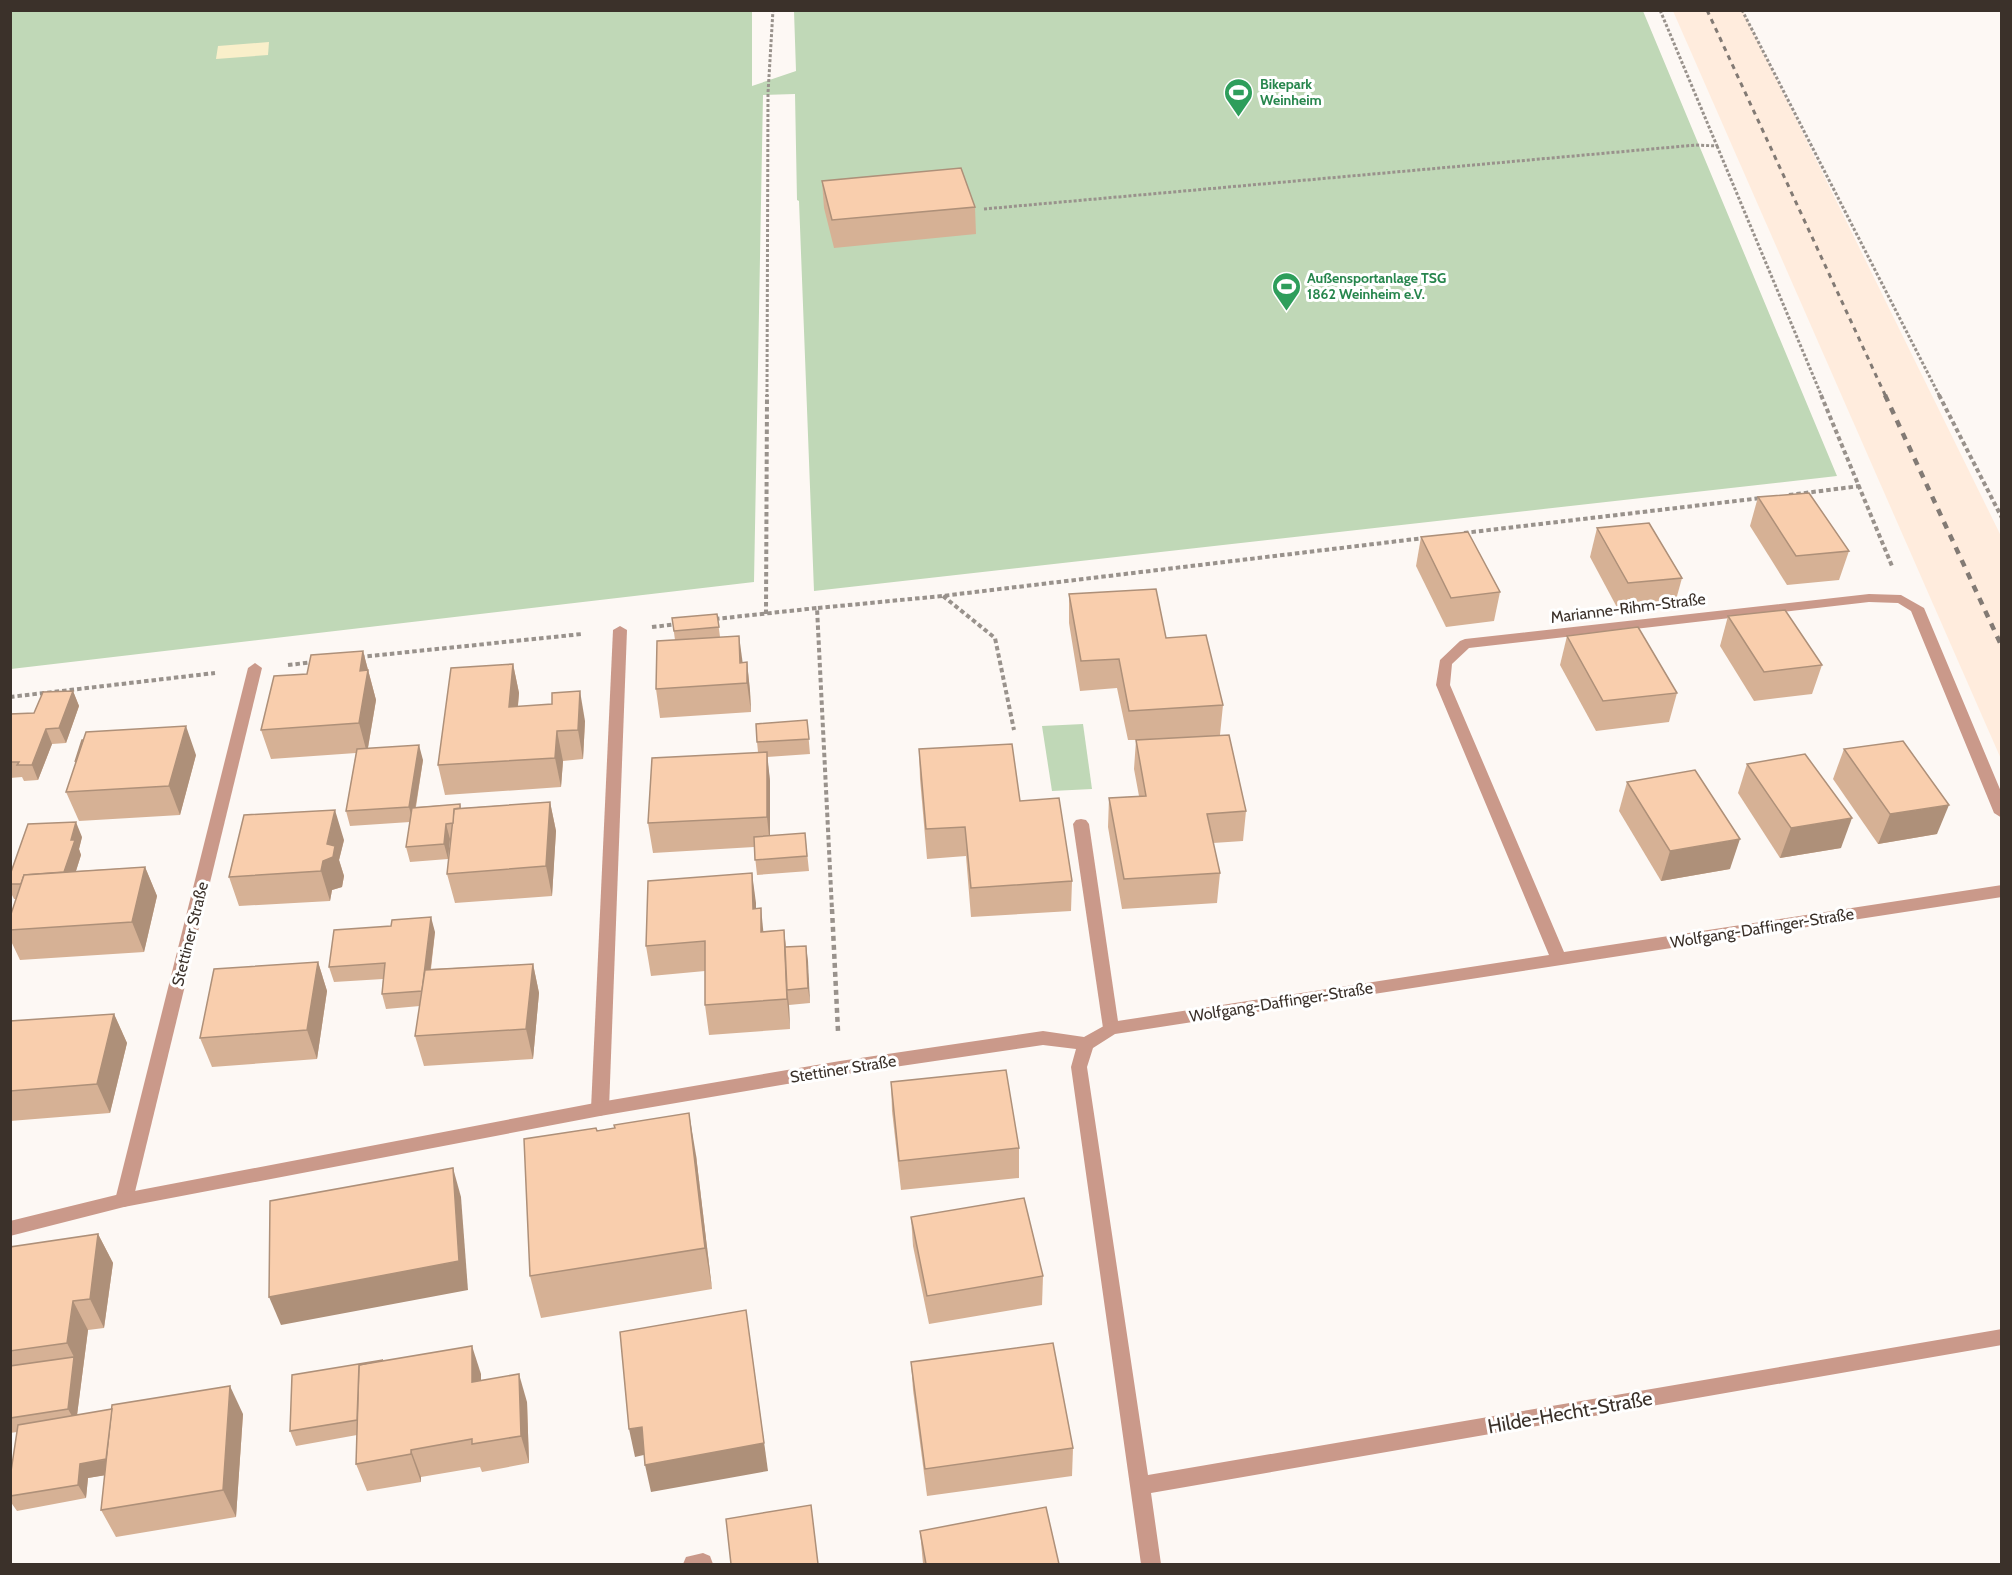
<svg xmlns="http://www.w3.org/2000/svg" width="2012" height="1575" viewBox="0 0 2012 1575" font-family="Cabin,sans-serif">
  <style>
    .built { fill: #ffecdd }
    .green { fill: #c0d8b7 }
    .sand { fill: #f9efca }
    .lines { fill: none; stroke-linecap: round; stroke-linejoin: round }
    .path-far2 { stroke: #99928c; stroke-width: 3; stroke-dasharray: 3 2; stroke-linecap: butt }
    .path-far1 { stroke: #99928c; stroke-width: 4; stroke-dasharray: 4.5 3; stroke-linecap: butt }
    .path { stroke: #99928c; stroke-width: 4.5; stroke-dasharray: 5 4; stroke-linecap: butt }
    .service { fill: #ca998a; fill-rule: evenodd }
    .minor { fill: #ca998a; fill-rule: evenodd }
    .rail-far1 { stroke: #827a74; stroke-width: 3; stroke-dasharray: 5 5; stroke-linecap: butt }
    .rail { stroke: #827a74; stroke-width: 4.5; stroke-dasharray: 7 7; stroke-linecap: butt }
    .wall { fill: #d6b195 }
    .shaded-wall { fill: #ae9079 }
    .building { fill: #f9cead; stroke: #ae9079; stroke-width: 1.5 }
    .labels { text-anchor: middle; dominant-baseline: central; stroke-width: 6; stroke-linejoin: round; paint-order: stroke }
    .far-leisure-label { font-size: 14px; font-weight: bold; fill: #27864d; stroke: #fff; text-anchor: start }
    .street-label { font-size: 16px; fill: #3b312a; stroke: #fff }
    .near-street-label { font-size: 20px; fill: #3b312a; stroke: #fff }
  </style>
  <rect width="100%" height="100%" fill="#fdf8f4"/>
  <path class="built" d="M1673 11H1743L2001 536V759Z"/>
  <g class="green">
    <path d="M10 11H752V86L796 71 794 11H1643L1837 476 814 591 799 201 797 200 795 94 763 95 754 582 11 669Z"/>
    <path d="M1083 724 1092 789 1052 791 1042 726Z"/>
  </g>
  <path class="sand" d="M269 42 268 55 216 59 218 46Z"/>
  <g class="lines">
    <g class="path-far2">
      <path d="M1742 10 1940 397"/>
      <path d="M1717 146 1822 397"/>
      <path d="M984 209 1696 145 1717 146 1660 10"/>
      <path d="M767 397 768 93 773 10"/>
    </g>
    <g class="path-far1">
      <path d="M1821 395 1892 566"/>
      <path d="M1939 395 2002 518"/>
      <path d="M1789 495 1860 486"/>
      <path d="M1464 533 1761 498"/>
      <path d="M943 596 995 638 1014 730"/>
      <path d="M818 608 942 596 1424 538"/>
      <path d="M766 614 767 395"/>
      <path d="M715 619 817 608 832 910"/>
      <path d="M652 627 678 624"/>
      <path d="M360 657 582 634"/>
      <path d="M288 665 314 662"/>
      <path d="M10 697 215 673"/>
    </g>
    <path class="path" d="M832 909 838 1031"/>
    <g class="service">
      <path d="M620 626 627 630 609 1109 606 1114 600 1116 594 1114 591 1109 613 630Z"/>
      <path d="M255 663 262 668 133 1200 130 1205 124 1207 118 1205 115 1200 248 668Z"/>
      <path d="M1081 819 1086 820 1089 824 1119 1028 1117 1033 1111 1034 1105 1033 1103 1028 1073 824 1076 820Z"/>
    </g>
    <g class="minor">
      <path d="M1869 594 1901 595 1924 608 2002 794V818L1994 813 1911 611 1898 603 1869 602 1469 648 1452 664 1450 685 1564 952 2002 885V897L1115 1034 1093 1048 1087 1067 1148 1475 2002 1329V1345L1151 1493 1161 1564H1141L1071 1067 1076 1049 1043 1045 840 1075 600 1116 124 1207 10 1236V1221L124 1193 600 1102 840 1061 1043 1031 1084 1037 1111 1022 1549 955 1436 685 1440 660 1460 641 1465 639Z"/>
      <path d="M703 1553 710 1556 713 1564H683L686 1557Z"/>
    </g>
    <path class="rail-far1" d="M1707 10 1886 397"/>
    <path class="rail" d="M1885 395 2002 647"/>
  </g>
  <g class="wall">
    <path d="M822 181 975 207 976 234 834 248 824 208Z"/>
    <path d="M1758 497 1849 551 1839 580 1787 585 1750 526Z"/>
    <path d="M1597 528 1682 578 1674 607 1620 613 1590 557Z"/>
    <path d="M1421 537 1500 592 1494 621 1446 627 1416 566Z"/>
    <path d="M1069 594 1166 638 1223 705 1220 735 1246 811 1243 841 1213 843 1220 873 1217 903 1122 909 1108 827 1109 798 1139 796 1134 769 1136 740H1128L1117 688 1080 691 1069 623Z"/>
    <path d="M717 614 720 637 742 662H747L750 691 751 712 660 718 656 689 675 640 672 618Z"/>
    <path d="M1728 616 1822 665 1812 694 1754 701 1720 646Z"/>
    <path d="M1567 636 1677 693 1669 722 1596 731 1560 665Z"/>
    <path d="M363 651 376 700 368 748 423 760 416 807 460 804 461 808 550 802 556 831 552 896 455 903 447 874 451 839H450L448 859 410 862 406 847 410 822 350 826 346 811 356 753 271 759 261 730 307 674Z"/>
    <path d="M513 664 519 693 518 706 585 721 583 759 563 761 561 787 445 795 438 765Z"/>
    <path d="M73 691 79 706 66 743 52 744 38 780 24 781 22 777 10 778V714L34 713Z"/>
    <path d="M807 720 810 754 767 757 770 781V836L805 833 809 871 757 875 754 847 653 853 648 823 758 752 757 742Z"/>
    <path d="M919 749 1020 801 1072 881 1071 911 971 917 966 856 927 859 920 779Z"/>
    <path d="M1844 749 1937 834 1878 844 1833 779Z"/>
    <path d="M196 755 180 815 79 821 66 792Z"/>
    <path d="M1747 764 1841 848 1780 858 1738 793Z"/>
    <path d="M1627 782 1730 869 1661 881 1619 811Z"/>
    <path d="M82 837 79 849 81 855 76 871 145 867 157 896 144 952 20 960 10 939V917L16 899H14L10 891V875Z"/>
    <path d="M344 840 339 860 344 876 342 887 332 890 330 901 239 906 229 877Z"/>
    <path d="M756 903V909L763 931 784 930 786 947 806 946 810 1003 789 1005 790 1029 709 1035 705 1005V971L651 976 646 946Z"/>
    <path d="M435 932 431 969 533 964 539 993 533 1059 424 1066 415 1036 420 1006 386 1009 382 994 383 979 334 982 329 967Z"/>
    <path d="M318 962 327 991 317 1059 212 1067 200 1038Z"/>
    <path d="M114 1014 127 1043 110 1113 10 1121V1021Z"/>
    <path d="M891 1082 1019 1148V1178L901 1190 892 1111Z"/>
    <path d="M615 1128 696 1155 712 1289 541 1318 530 1276 597 1131Z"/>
    <path d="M911 1217 1043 1276 1042 1305 929 1324 913 1246Z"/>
    <path d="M98 1234 113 1263 104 1328 88 1330 77 1415 243 1414 236 1517 116 1537 101 1510 105 1475 88 1478 86 1498 17 1511 10 1501V1478L17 1432 10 1433V1247Z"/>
    <path d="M911 1362 1073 1448 1072 1476 927 1496 913 1390Z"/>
    <path d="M481 1374V1381L527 1402 529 1463 482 1472 480 1467 421 1477V1482L367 1491 356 1464 357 1435 296 1446 290 1431Z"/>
    <path d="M920 1531 1059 1564H923Z"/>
  </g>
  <g class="shaded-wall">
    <path d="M739 636 743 665 740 663Z"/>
    <path d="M363 651 376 700 367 753 359 723 360 671Z"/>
    <path d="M747 662 750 691 751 712 747 683Z"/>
    <path d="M513 664 519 693 515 736 509 707Z"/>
    <path d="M73 691 79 706 66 743 59 728Z"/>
    <path d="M580 691 585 721 583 759 578 730Z"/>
    <path d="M186 726 196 755 180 815 169 786Z"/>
    <path d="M46 729 52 744 38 780 32 765Z"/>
    <path d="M557 731 563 761 561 787 555 758Z"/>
    <path d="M419 745 423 760 413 822 409 807Z"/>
    <path d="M767 752 770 781V846L767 817Z"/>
    <path d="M550 802 556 831 552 896 546 866Z"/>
    <path d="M1949 805 1937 834 1878 844 1890 814Z"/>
    <path d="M335 810 344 840 339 860 344 876 342 887 332 890 330 901 321 871Z"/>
    <path d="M1852 818 1841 848 1780 858 1791 828Z"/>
    <path d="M76 822 82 837 79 849 81 855 68 896 61 881 71 840Z"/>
    <path d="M446 824 450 839 448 859 444 844Z"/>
    <path d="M1740 839 1730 869 1661 881 1670 851Z"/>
    <path d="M145 867 157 896 144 952 132 922Z"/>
    <path d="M752 873 756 903V939L753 909Z"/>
    <path d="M761 908 764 938 761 932Z"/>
    <path d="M431 917 435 932 426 1006 422 991Z"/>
    <path d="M784 930 787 960V990L789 1005 790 1029 787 999Z"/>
    <path d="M806 946 808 961 810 1003 808 988Z"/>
    <path d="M318 962 327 991 317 1059 307 1030Z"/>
    <path d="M533 964 539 993 533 1059 526 1029Z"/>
    <path d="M114 1014 127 1043 110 1113 97 1084Z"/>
    <path d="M689 1113 696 1155 712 1289 705 1248Z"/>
    <path d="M453 1168 461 1197 468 1290 281 1325 269 1297Z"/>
    <path d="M98 1234 113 1263 104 1328 90 1299Z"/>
    <path d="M73 1301 88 1330 76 1423 68 1409 74 1357 67 1343Z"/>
    <path d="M750 1339 768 1471 651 1492 645 1465Z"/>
    <path d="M472 1346 481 1374V1410L472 1382Z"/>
    <path d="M519 1374 527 1402 529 1463 521 1436Z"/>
    <path d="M230 1386 243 1414 236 1517 223 1490Z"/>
    <path d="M642 1427 648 1454 635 1457 629 1429Z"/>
    <path d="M411 1450 421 1477V1482L411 1454Z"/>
    <path d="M111 1459 119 1473 88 1478 86 1498 78 1485 80 1464Z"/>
  </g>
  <g class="building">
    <path d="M961 168 975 207 832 220 822 181Z"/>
    <path d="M1809 493 1849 551 1796 556 1758 497Z"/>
    <path d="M1649 523 1682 578 1628 583 1597 528Z"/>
    <path d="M1468 532 1500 592 1451 598 1421 537Z"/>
    <path d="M1156 589 1166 638 1206 635 1223 705 1129 711 1119 659 1081 661 1069 594Z"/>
    <path d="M1785 610 1822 665 1764 672 1728 616Z"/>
    <path d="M717 614 719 627 674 631 672 618Z"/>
    <path d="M1638 627 1677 693 1603 701 1567 636Z"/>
    <path d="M739 636 740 663 747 662V683L656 689 657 641Z"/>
    <path d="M363 651 360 671 368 670 359 723 261 730 274 676 307 674 311 655Z"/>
    <path d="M513 664 509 707 552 704V693L580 691 578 730 557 731 555 758 438 765 451 668Z"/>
    <path d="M73 691 59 728 46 729 32 765H17L19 762H10V714L34 713 43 692Z"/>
    <path d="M807 720 809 739 757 742 756 724Z"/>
    <path d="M186 726 169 786 66 792 86 732Z"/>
    <path d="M1229 735 1246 811 1207 814 1220 873 1124 879 1109 798 1146 796 1136 740Z"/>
    <path d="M82 740H83L75 762Z"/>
    <path d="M1903 741 1949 805 1890 814 1844 749Z"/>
    <path d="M1012 744 1020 801 1059 798 1072 881 971 888 965 827 926 829 919 749Z"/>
    <path d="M419 745 409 807 346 811 357 749Z"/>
    <path d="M767 752V817L648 823 652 758Z"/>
    <path d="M1805 754 1852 818 1791 828 1747 764Z"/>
    <path d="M1695 770 1740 839 1670 851 1627 782Z"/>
    <path d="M550 802 546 866 447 874 454 809Z"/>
    <path d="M460 804V808L454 809 453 823 446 824 444 844 406 847 412 808Z"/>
    <path d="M335 810 327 844 335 846 333 857 323 861 321 871 229 877 244 815Z"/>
    <path d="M76 822 71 840H75L64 872 24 875 21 884H10V875L28 824Z"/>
    <path d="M805 833 807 856 755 860 754 837Z"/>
    <path d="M145 867 132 922 10 930V917L24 875Z"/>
    <path d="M752 873 753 909 761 908V932L784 930 787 999 705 1005V941L646 946 648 881Z"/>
    <path d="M431 917 422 991 382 994 385 963 329 967 334 930 391 926 392 920Z"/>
    <path d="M806 946 808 988 787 990 785 947Z"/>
    <path d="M318 962 307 1030 200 1038 214 969Z"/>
    <path d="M533 964 526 1029 415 1036 425 970Z"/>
    <path d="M114 1014 97 1084 10 1091V1021Z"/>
    <path d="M1006 1070 1019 1148 899 1161 891 1082Z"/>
    <path d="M689 1113 705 1248 530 1276 524 1139 596 1128 597 1131 615 1128 614 1125Z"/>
    <path d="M453 1168 459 1261 269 1297 270 1201Z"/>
    <path d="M1024 1198 1043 1276 927 1296 911 1217Z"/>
    <path d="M98 1234 90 1299 73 1301 67 1343 10 1351V1247Z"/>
    <path d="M746 1310 764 1443 645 1465 642 1427 629 1429 620 1332Z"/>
    <path d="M1053 1343 1073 1448 925 1469 911 1362Z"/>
    <path d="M472 1346V1382L519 1374 521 1436 472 1444V1439L411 1450V1454L356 1464 359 1365Z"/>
    <path d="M74 1357 68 1409 10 1418V1366Z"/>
    <path d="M383 1360 359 1365 357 1420 290 1431 292 1375Z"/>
    <path d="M230 1386 223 1490 101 1510 112 1405Z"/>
    <path d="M112 1409 106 1459 80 1464 78 1485 10 1496V1478L18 1425Z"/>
    <path d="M811 1505 818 1564H731L726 1519Z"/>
    <path d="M1046 1507 1059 1564H926L920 1531Z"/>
  </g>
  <defs>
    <symbol id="stadium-pin" viewBox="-11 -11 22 30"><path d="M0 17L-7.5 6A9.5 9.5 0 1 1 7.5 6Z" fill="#2e9e5b" stroke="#fff"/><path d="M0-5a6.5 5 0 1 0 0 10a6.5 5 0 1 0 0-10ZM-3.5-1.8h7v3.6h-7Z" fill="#fff"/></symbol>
  </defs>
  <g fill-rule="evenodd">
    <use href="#stadium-pin" x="1222" y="76" width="33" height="45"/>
    <use href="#stadium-pin" x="1270" y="270" width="33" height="45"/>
  </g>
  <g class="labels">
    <g class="far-leisure-label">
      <text x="1260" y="84">Bikepark<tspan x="1260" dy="16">Weinheim</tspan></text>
      <text x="1307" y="278">Außensportanlage TSG<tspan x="1307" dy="16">1862 Weinheim e.V.</tspan></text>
    </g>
    <g class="street-label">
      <text transform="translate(1628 608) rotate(-7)">Marianne-Rihm-Straße</text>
      <text transform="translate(1762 928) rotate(-9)">Wolfgang-Daffinger-Straße</text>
      <text transform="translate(190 934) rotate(-76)">Stettiner Straße</text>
      <text transform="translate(1281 1002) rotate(-9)">Wolfgang-Daffinger-Straße</text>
      <text transform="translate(843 1069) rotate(-9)">Stettiner Straße</text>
    </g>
    <g class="near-street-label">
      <text transform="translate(1570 1412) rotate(-10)">Hilde-Hecht-Straße</text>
    </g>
  </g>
  <rect width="2012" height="1575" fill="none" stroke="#3b312a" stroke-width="24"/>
</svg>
